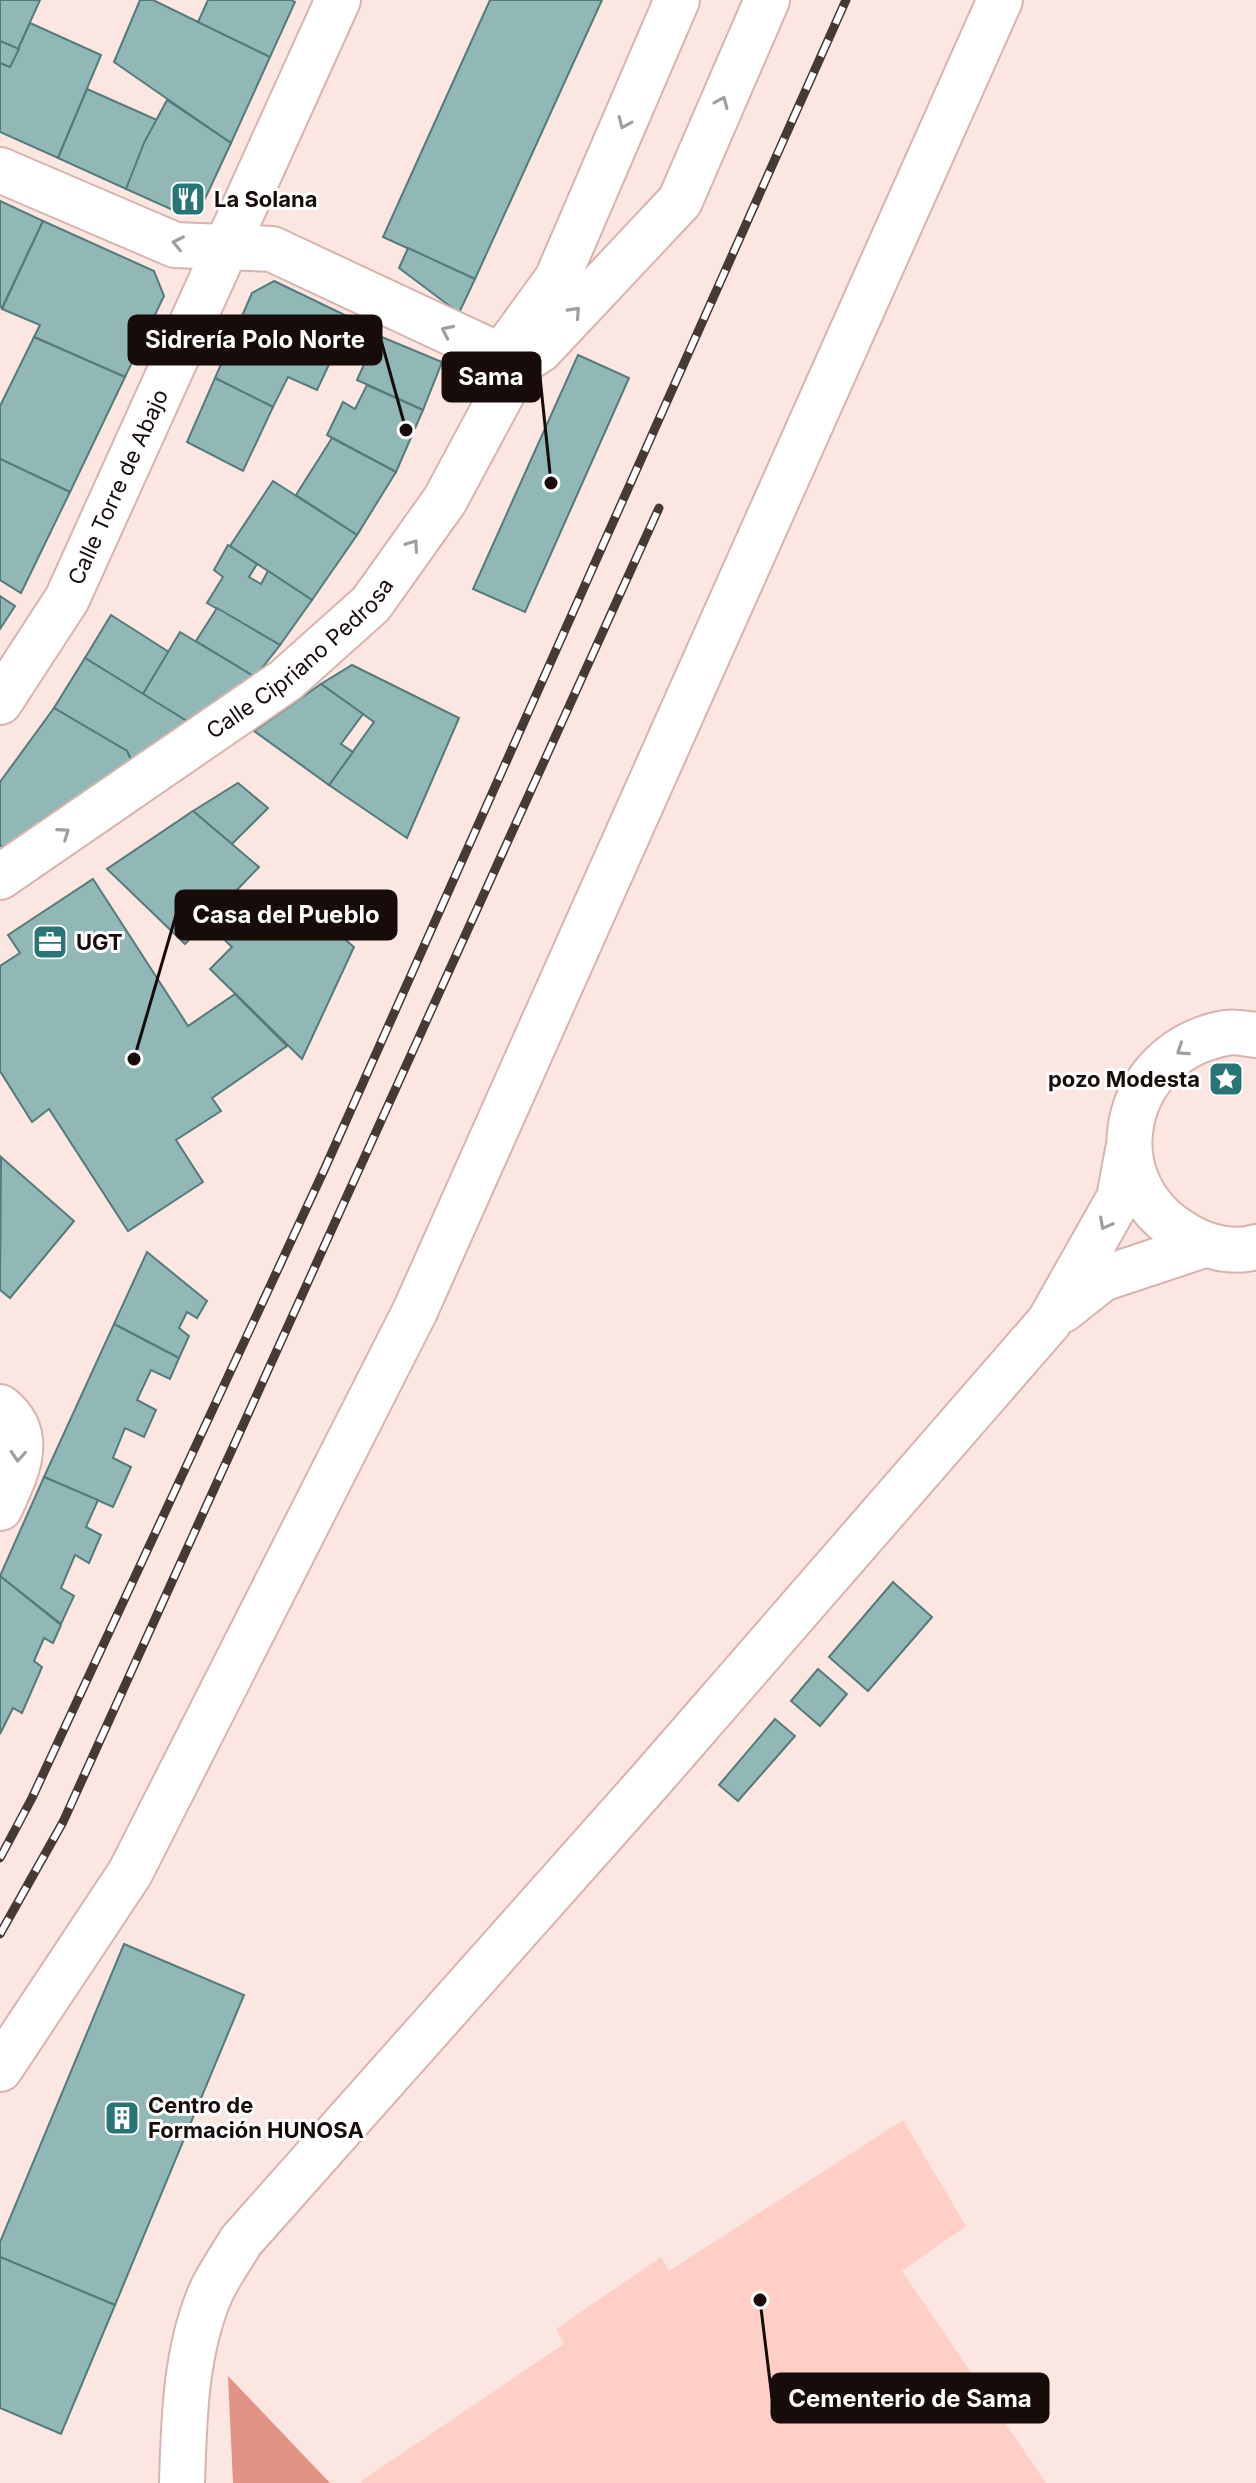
<svg xmlns="http://www.w3.org/2000/svg" width="1256" height="2483" viewBox="0 0 1256 2483" font-family="Inter,sans-serif">
  <style>
    .green { fill: #fdcfc7 }
    .forest { fill: #e19386 }
    .building { fill: #91b7b7; stroke: #557a7a; stroke-width: 2 }
    .lines { fill: none; stroke-linecap: round; stroke-linejoin: round }
    .minor-casing { stroke: #d7b4ae; stroke-width: 48 }
    .minor { stroke: #fff; stroke-width: 44 }
    .rail-casing { stroke: #463936; stroke-width: 9 }
    .rail { stroke: #fff; stroke-width: 6; stroke-dasharray: 18; stroke-linecap: butt }
    .oneway { stroke: #a29e9d }
    .labels { text-anchor: middle; dominant-baseline: central; stroke-width: 6; stroke-linejoin: round; paint-order: stroke }
    .poi-label { font-size: 22px; font-weight: bold; fill: #170c0a; stroke: #fff; text-anchor: start }
    .street-label { font-size: 22px; fill: #170c0a; stroke: #fff }
    .leader { fill: none; stroke: #170c0a; stroke-width: 3 }
    .callout-dot { fill: #170c0a; stroke: #fff; stroke-width: 3 }
    .callout { fill: #170c0a; stroke: #170c0a; stroke-width: 3 }
    .callout-label { font-size: 24px; text-anchor: middle; font-weight: bold; fill: #fff }
  </style>
  <rect width="100%" height="100%" fill="#fce6e2"/>
  <path class="green" d="M903 2120 966 2226 902 2271 1046 2483H362L361 2481 564 2344 556 2329 661 2257 669 2271Z"/>
  <path class="forest" d="M228 2376 330 2483H233Z"/>
  <g class="building">
    <path d="M0 0H40L18 49 0 41Z"/>
    <path d="M140 0H153L270 57 231 143 114 62Z"/>
    <path d="M208 0H291L295 2 270 57 198 22Z"/>
    <path d="M490 0H602L475 279 383 237Z"/>
    <path d="M30 23 101 55 58 158 0 132V63L10 67Z"/>
    <path d="M0 41 19 49 10 67 0 63Z"/>
    <path d="M87 89 157 120 126 189 58 158Z"/>
    <path d="M167 100 231 143 204 201 175 211 126 189 144 143Z"/>
    <path d="M0 201 43 221 2 308 0 307Z"/>
    <path d="M43 221 154 271 164 296 125 377 34 337 40 325 2 309Z"/>
    <path d="M408 248 475 279 459 313 399 268Z"/>
    <path d="M274 281 351 318 317 390 288 377 273 407 215 378 252 293Z"/>
    <path d="M377 335 442 362 423 410 357 380Z"/>
    <path d="M34 337 125 377 70 492 0 459V406Z"/>
    <path d="M578 355 629 378 525 612 473 589Z"/>
    <path d="M215 378 273 407 243 471 187 442Z"/>
    <path d="M367 385 423 410 396 472 327 435 343 402 355 409Z"/>
    <path d="M332 438 396 472 357 535 296 495Z"/>
    <path d="M0 459 70 492 21 593 0 580Z"/>
    <path d="M273 481 357 535 312 600 230 546Z"/>
    <path d="M228 545 257 564 249 577 261 584 268 571 312 600 280 645 207 603 223 577 214 570Z"/>
    <path d="M0 596 15 606 0 629Z"/>
    <path d="M217 608 280 645 255 677 196 641Z"/>
    <path d="M111 615 169 652 143 694 85 658Z"/>
    <path d="M180 632 255 677 190 723 143 694Z"/>
    <path d="M85 658 190 723 133 764 127 751 54 708Z"/>
    <path d="M352 665 459 718 407 838 329 785 374 722 321 684Z"/>
    <path d="M321 684 363 714 341 744 353 752 329 785 254 731Z"/>
    <path d="M54 708 127 751 133 764 3 848 0 845V782Z"/>
    <path d="M238 783 268 808 232 844 193 811Z"/>
    <path d="M193 811 259 867 233 894 259 920 289 892 354 947 302 1059 210 969 232 947 206 922 185 944 107 869Z"/>
    <path d="M93 879 188 1026 235 994 287 1046 212 1098 221 1111 176 1140 203 1182 128 1231 49 1109 32 1122 0 1071V966L20 953 8 935Z"/>
    <path d="M1 1157 74 1221 10 1298 0 1290Z"/>
    <path d="M147 1252 207 1301 197 1318 187 1312 179 1328 189 1336 179 1358 114 1324Z"/>
    <path d="M114 1324 179 1358 170 1379 151 1370 137 1400 156 1410 144 1437 125 1428 113 1458 131 1467 113 1507 44 1477Z"/>
    <path d="M44 1477 98 1500 86 1527 101 1535 89 1563 75 1555 61 1588 74 1596 61 1624 0 1576Z"/>
    <path d="M0 1576 61 1625 53 1643 44 1638 34 1661 42 1667 22 1713 13 1708 0 1734Z"/>
    <path d="M893 1582 932 1617 868 1691 829 1657Z"/>
    <path d="M818 1669 847 1694 820 1726 791 1701Z"/>
    <path d="M775 1719 795 1736 738 1801 719 1785Z"/>
    <path d="M124 1944 244 1995 115 2305 0 2257V2242Z"/>
    <path d="M0 2257 115 2305 61 2434 0 2408Z"/>
  </g>
  <g class="lines">
    <defs>
      <g id="minor">
        <path d="M0 170 175 245 272 249 518 364"/>
        <path d="M501 356 557 279 677 0"/>
        <path id="s1" d="M0 702 67 599 338 0"/>
        <path id="s2" d="M0 877 286 680 371 604 445 500 518 364 540 350 680 201 767 0"/>
        <path d="M1256 1035C1246 1034 1235 1031 1226 1033 1122 1051 1092 1182 1186 1235 1206 1247 1233 1254 1256 1247"/>
        <path d="M1063 1310 1102 1279 1204 1245"/>
        <path d="M0 1407C37 1436 15 1474 0 1508"/>
        <path d="M0 2069 130 1873 415 1311 1000 0"/>
        <path d="M182 2483C184 2420 185 2354 210 2294 218 2276 231 2258 241 2241L649 1782 1049 1322 1119 1198 1128 1150"/>
      </g>
    </defs>
    <use href="#minor" class="minor-casing"/>
    <use href="#minor" class="minor"/>
    <defs>
      <g id="rail">
        <path d="M0 1858 32 1798 325 1168 846 0"/>
        <path d="M0 1934 63 1822 659 508"/>
      </g>
    </defs>
    <use href="#rail" class="rail-casing"/>
    <use href="#rail" class="rail"/>
  </g>
  <defs><path id="oneway-chevron" d="M-2-3.5L2.5 0L-2 3.5" fill="none" stroke-width="1.6" stroke-linecap="round" stroke-linejoin="round" transform="scale(2)"/></defs>
  <g class="oneway">
    <use href="#oneway-chevron" transform="translate(722 102) rotate(-67)"/>
    <use href="#oneway-chevron" transform="translate(624 123) rotate(113)"/>
    <use href="#oneway-chevron" transform="translate(178 243) rotate(-168)"/>
    <use href="#oneway-chevron" transform="translate(575 312) rotate(-47)"/>
    <use href="#oneway-chevron" transform="translate(447 331) rotate(-155)"/>
    <use href="#oneway-chevron" transform="translate(413 545) rotate(-55)"/>
    <use href="#oneway-chevron" transform="translate(64 833) rotate(-35)"/>
    <use href="#oneway-chevron" transform="translate(1182 1050) rotate(146)"/>
    <use href="#oneway-chevron" transform="translate(1105 1224) rotate(118)"/>
    <use href="#oneway-chevron" transform="translate(18 1456) rotate(94)"/>
  </g>
  <defs>
    <symbol id="restaurant-square" viewBox="-11 -11 22 22"><rect x="-9" y="-9" width="18" height="18" rx="4" fill="#297475" stroke="#fff"/><path d="M-5-6h1v4h1v-4h1v4h1v-4h1v5L-1.5 .5V6h-2V.5L-5-1ZM5-6V6H3V1.5H1.5Q1.5-4 5-6Z" fill="#fff"/></symbol>
    <symbol id="office-square" viewBox="-11 -11 22 22"><rect x="-9" y="-9" width="18" height="18" rx="4" fill="#297475" stroke="#fff"/><path d="M-6-3h4V-5.5h4V-3h4V5H-6ZM-1-4.5V-3h2v-1.5ZM-6 0V1H6V0Z" fill="#fff"/></symbol>
    <symbol id="sight-square" viewBox="-11 -11 22 22"><rect x="-9" y="-9" width="18" height="18" rx="4" fill="#297475" stroke="#fff"/><path d="M0-6L1.8-2.2L6-1.7L2.9 1.2L3.7 5.4L0 3.3L-3.7 5.4L-2.9 1.2L-6-1.7L-1.8-2.2Z" fill="#fff"/></symbol>
    <symbol id="building-square" viewBox="-11 -11 22 22"><rect x="-9" y="-9" width="18" height="18" rx="4" fill="#297475" stroke="#fff"/><path d="M-4-6H4V6H1V3H-1V6H-4ZM-2.5-4.3h1.7v1.8h-1.7ZM.8-4.3h1.7v1.8H.8ZM-2.5-1h1.7V.8h-1.7ZM.8-1h1.7V.8H.8Z" fill="#fff"/></symbol>
  </defs>
  <g fill-rule="evenodd">
    <use href="#restaurant-square" x="168" y="179" width="40" height="40"/>
    <use href="#office-square" x="30" y="922" width="40" height="40"/>
    <use href="#sight-square" x="1206" y="1059" width="40" height="40"/>
    <use href="#building-square" x="102" y="2098" width="40" height="40"/>
  </g>
  <g class="labels">
    <g class="poi-label">
      <text x="214" y="199">La Solana</text>
      <text x="76" y="942">UGT</text>
      <text x="1200" y="1079" text-anchor="end">pozo Modesta</text>
      <text x="148" y="2105">Centro de<tspan x="148" dy="25">Formación HUNOSA</tspan></text>
    </g>
    <g class="street-label">
      <text stroke="none"><textPath href="#s1" startOffset="246">Calle Torre de Abajo</textPath></text>
      <text stroke="none"><textPath href="#s2" startOffset="372">Calle Cipriano Pedrosa</textPath></text>
    </g>
  </g>
  <path class="leader" d="M406 430L381 340M551 483L540 377M134 1059L176 915M760 2300L772 2398"/>
  <g class="callout-dot">
    <circle cx="406" cy="430" r="8"/>
    <circle cx="551" cy="483" r="8"/>
    <circle cx="134" cy="1059" r="8"/>
    <circle cx="760" cy="2300" r="8"/>
  </g>
  <g class="callout">
    <rect x="129" y="316" width="252" height="48" rx="8"/>
    <rect x="443" y="353" width="97" height="48" rx="8"/>
    <rect x="176" y="891" width="220" height="48" rx="8"/>
    <rect x="772" y="2374" width="276" height="48" rx="8"/>
  </g>
  <g class="callout-label">
    <text x="255" y="348">Sidrería Polo Norte</text>
    <text x="491" y="385">Sama</text>
    <text x="286" y="923">Casa del Pueblo</text>
    <text x="910" y="2407">Cementerio de Sama</text>
  </g>
</svg>
